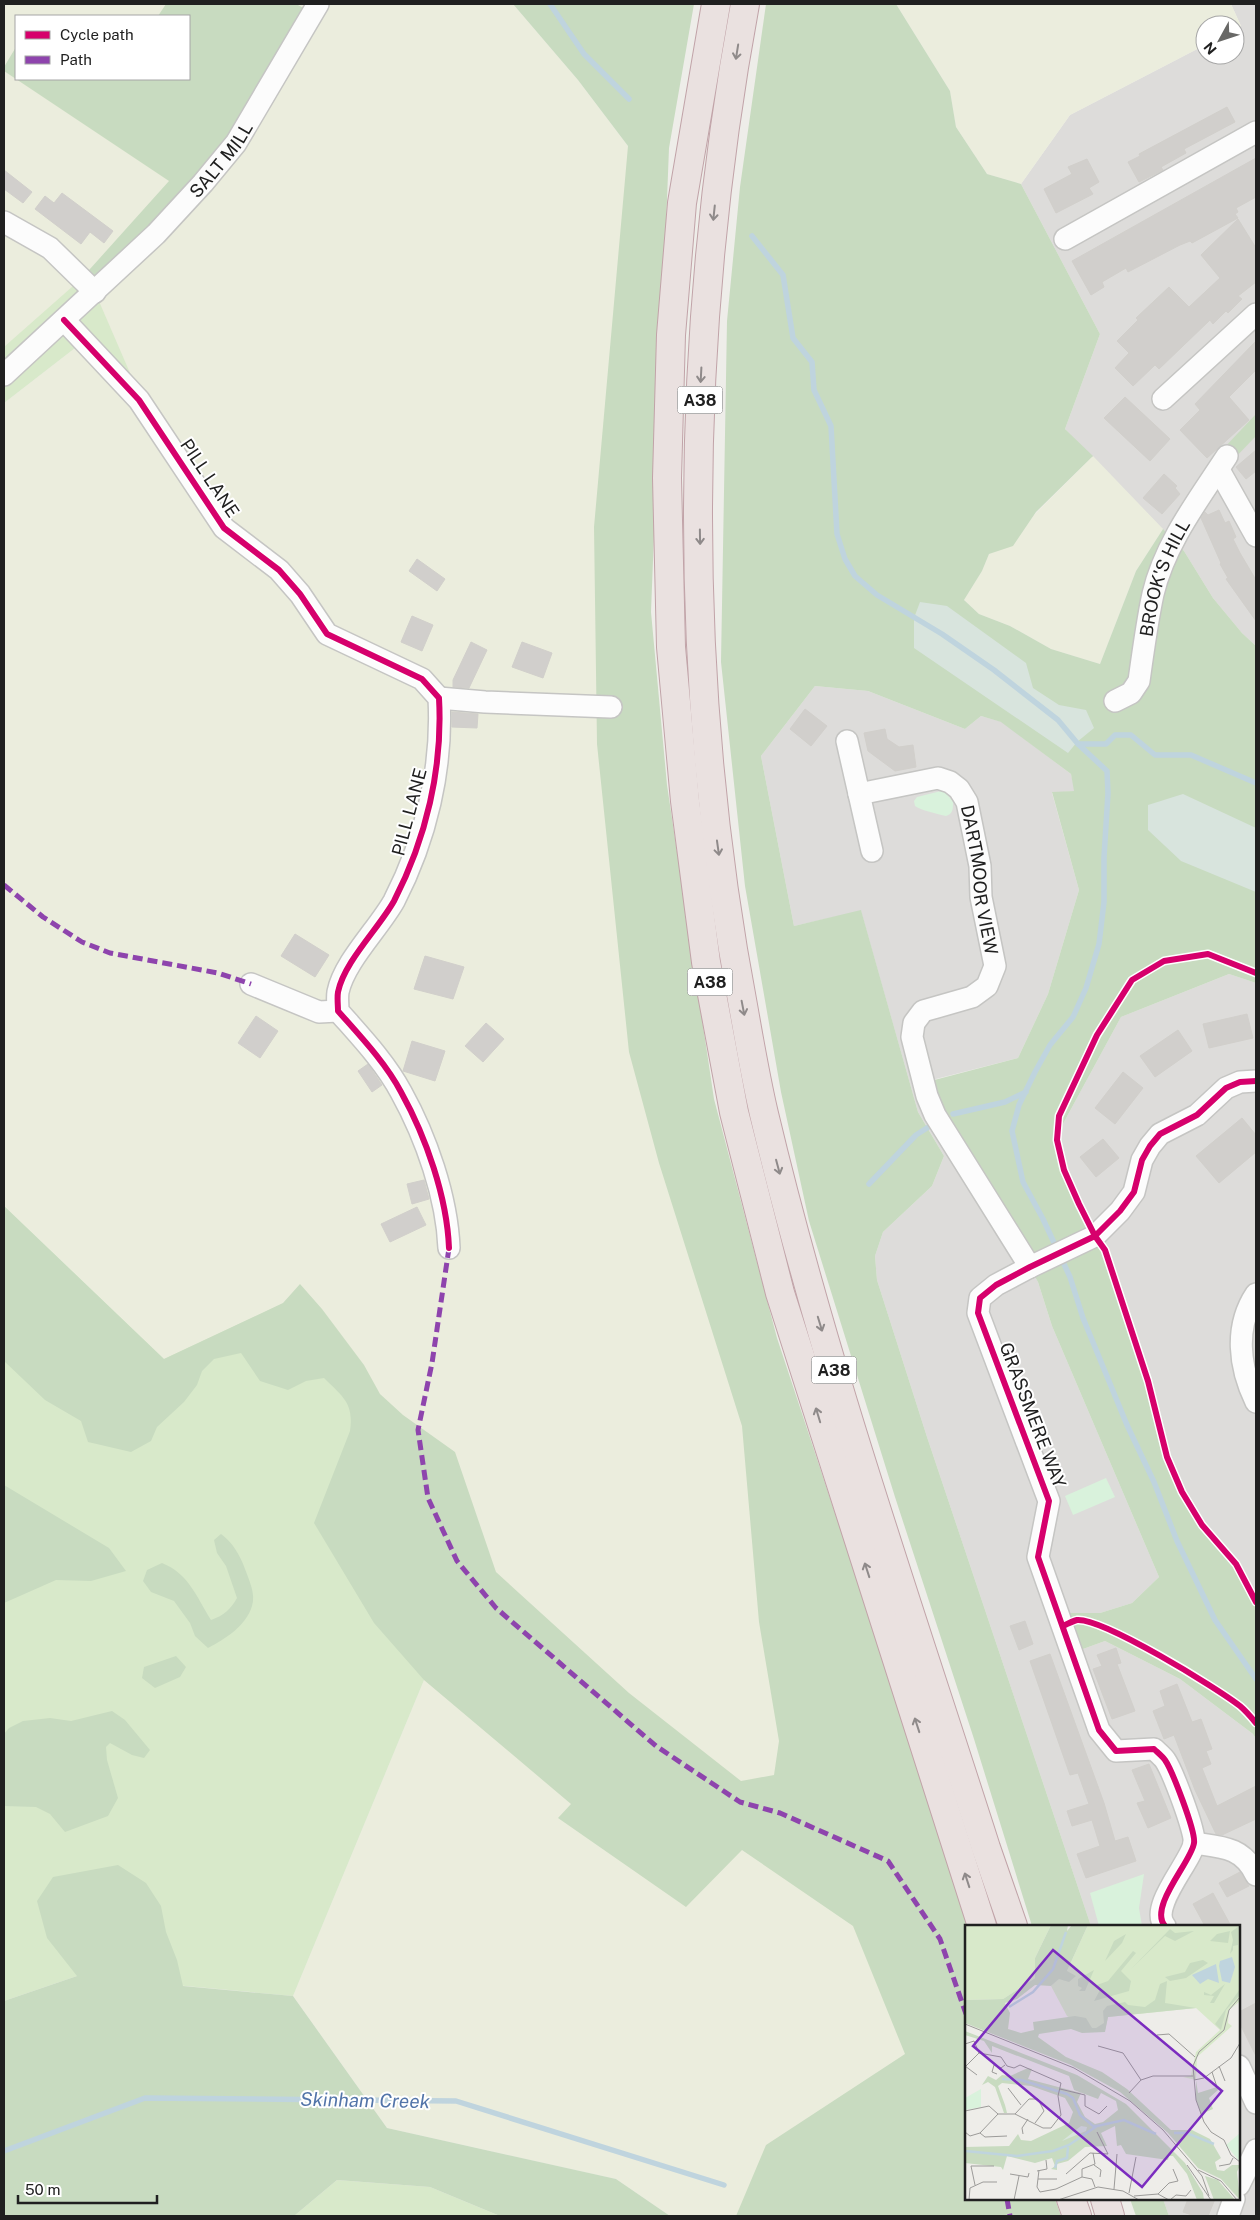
<svg xmlns="http://www.w3.org/2000/svg" width="1260" height="2220" viewBox="0 0 1260 2220" font-family="'Public Sans',sans-serif">
  <style>
    .residential { fill: #dddcda }
    .farmland { fill: #ebeddd; fill-rule: evenodd }
    .grass { fill: #d8e9ca }
    .forest { fill: #c8dbc0 }
    .wetland { fill: #d8e4dd }
    .park { fill: #d9f2dc }
    .lines { fill: none; stroke-linecap: round; stroke-linejoin: round }
    .stream { stroke: #bfd4de; stroke-width: 5.5 }
    .building { fill: #d1cfcc; stroke: #d1cfcb }
    .minor-casing { stroke: #c5c5c3; stroke-width: 24 }
    .highway-casing { stroke: #c1a3a8; stroke-width: 30 }
    .minor { stroke: #fcfcfc; stroke-width: 21 }
    .highway { stroke: #eae1e0; stroke-width: 28 }
    .quiet { stroke: #8e44ad; stroke-width: 5; stroke-dasharray: 10 5; stroke-linecap: butt }
    .cycleway-casing { stroke: #fff; stroke-width: 9 }
    .cycleway { stroke: #d6006c; stroke-width: 6 }
    .oneway { stroke: #8f8a8a }
    .labels { text-anchor: middle; dominant-baseline: central; stroke-width: 4; stroke-linejoin: round; paint-order: stroke }
    .shield { fill: #fff; stroke: #636363; stroke-width: 1 }
    .shield-label { font-size: 16px; font-weight: bold; fill: #202020 }
    .street-label { font-size: 18px; fill: #202020; stroke: #fff }
    .water-label { font-size: 19px; font-style: italic; fill: #5375a9; stroke: #fff }
    .inset-river { fill: none; stroke: #bfd4de; stroke-width: 2.5 }
    .inset-road { fill: none; stroke: #9c9b99; stroke-width: 1 }
    .view { fill: #7b2cbf; fill-opacity: 0.15; stroke: #7b2cbf; stroke-width: 2.5 }
    .inset-edge { fill: none; stroke: #202020; stroke-width: 2.5 }
  </style>
  <rect width="100%" height="100%" fill="#eeede9"/>
  <g class="residential">
    <path d="M1231 4H1256V646L1242 633 1213 598 1184 551 1065 429 1100 334 1021 184 1070 115 1205 45V55H1235V29L1241 26Z"/>
    <path d="M815 686 868 691 965 729 981 716 1002 722 1071 774 1075 791 1052 793 1079 890 1048 994 1018 1058 924 1082 1038 1282 1052 1326 1159 1577 1132 1603 1100 1613H1059L1072 1653 1105 1641 1180 1679 1253 1734 1256 1739V2216H1169L1163 2199H1239V1926H1091L927 1437 877 1280 875 1256 883 1232 932 1186 944 1156 918 1112 861 911 794 926 761 756Z"/>
    <path d="M1229 974 1256 983V1602L1236 1564 1192 1510 1167 1457 1148 1381 1105 1250 1064 1170 1058 1133 1121 1017Z"/>
  </g>
  <g class="farmland">
    <path d="M4 4H513L578 80 628 146 637 716 681 1089 950 2056 881 2216H670L616 2179 387 2128 293 1996 424 1680 164 1359 4 1206V403L84 341H13L4 347ZM16 16H189V79H16Z"/>
    <path d="M896 4H1231L1241 26 1235 29V25H1205V45L1070 115 1021 184 987 174 956 127 950 91Z"/>
    <path d="M1093 456 1163 529 1136 571 1100 664 1051 649 1010 626 979 614 964 600 982 571 989 554 1013 545 1034 515Z"/>
  </g>
  <g class="grass">
    <path d="M81 279 95 292 130 373 139 400 84 341 4 403V347Z"/>
    <path d="M4 1206 164 1359 284 1303 387 1426 424 1680 293 1996 77 1976 4 2001Z"/>
    <path d="M337 2180 430 2187 500 2216H294Z"/>
  </g>
  <g class="forest">
    <path d="M166 4H296L313 13 236 143 95 292 81 279 169 181 4 71V67L16 47V79H189V16H158Z"/>
    <path d="M513 4H694L669 148 651 612 667 785 714 1099 777 1338 925 1785 969 1926H966V2199H1055L1061 2216H736L766 2145 905 2054 853 1926 742 1850 686 1907 558 1818 571 1804 424 1680 374 1623 314 1523 350 1431C354 1403 343 1397 324 1378L306 1381 288 1390 260 1381 241 1353 214 1359 202 1371 197 1385 184 1402 157 1427 151 1441 131 1452 88 1442 81 1421 45 1400 4 1361V1206L164 1359 283 1303 300 1284 322 1309 364 1365 380 1394 403 1415 455 1452 496 1572 629 1693 741 1781 774 1775 779 1741 759 1622 742 1426 659 1163 629 1052 597 744 594 527 628 146 578 80Z"/>
    <path d="M766 4H896L950 91 956 127 987 174 1021 184 1100 334 1065 429 1093 456 1036 512 1013 546 989 554 982 571 964 600 979 614 1010 626 1051 649 1100 664 1136 571 1163 529 1184 551 1213 598 1242 633 1256 646V983L1229 974 1121 1017 1058 1133 1064 1170 1105 1250 1148 1381 1167 1457 1192 1510 1236 1564 1256 1602V1739L1253 1734 1180 1679 1105 1641 1072 1653 1059 1613H1100L1132 1603 1159 1577 1052 1326 1038 1282 923 1083 1018 1058 1048 994 1079 890 1052 792 1074 791 1071 774 1001 722 981 716 965 729 868 691 815 686 761 756 794 926 861 910 918 1112 944 1156 932 1186 883 1232 875 1256 877 1280 927 1437 1091 1926H1032L974 1739 895 1497 809 1221 781 1092 745 886 721 662 727 321 740 187Z"/>
    <path d="M1256 414V436L1231 462 1223 449Z"/>
    <path d="M4 1485 109 1548 126 1571 91 1581 56 1580 4 1603Z"/>
    <path d="M221 1534C233 1543 240 1555 245 1569 249 1580 256 1594 252 1606 246 1626 225 1639 208 1648L195 1636 190 1623 174 1601 151 1592 143 1581 147 1570 162 1563C189 1574 196 1596 211 1620 223 1616 231 1609 237 1598L226 1566 217 1553 214 1540Z"/>
    <path d="M176 1656 186 1667 180 1677 155 1688 142 1678 144 1667Z"/>
    <path d="M112 1711 125 1720 150 1750 144 1758 132 1755 110 1743 106 1747 107 1760 118 1798 108 1816 65 1832 50 1814 36 1807 4 1806V1734L9 1728 23 1721 50 1718 71 1721Z"/>
    <path d="M118 1865 146 1883 161 1906 166 1932 177 1960 183 1986 293 1996 387 2128 616 2179 670 2216H500L430 2187 337 2180 294 2216H4V2001L77 1976 47 1938 37 1901 53 1877Z"/>
    <path d="M1130 2199H1163L1169 2216H1136Z"/>
  </g>
  <g class="wetland">
    <path d="M920 602 947 606 1026 663 1033 688 1059 705 1086 710 1094 728 1077 742 1068 753 914 648V618Z"/>
    <path d="M1183 794 1256 828V892L1181 861 1148 830V805Z"/>
  </g>
  <g class="park">
    <path d="M941 791 946 793 953 802C953 809 953 814 946 816 938 814 920 810 915 806L914 801 917 797Z"/>
    <path d="M1106 1478 1115 1497 1073 1515 1065 1496Z"/>
    <path d="M1144 1874 1139 1908 1142 1926H1099L1090 1893Z"/>
  </g>
  <g class="lines">
    <g class="stream">
      <path d="M550 4 584 54 629 99"/>
      <path d="M752 236 783 275 793 338 812 362 814 390 831 426 837 534 845 559 855 576 877 595 942 634 994 670 1058 720 1078 744H1106L1115 735H1131L1155 755H1191L1256 783"/>
      <path d="M1078 744 1107 771 1108 793 1104 857V902L1099 944 1086 988 1073 1017 1050 1045 1035 1072 1019 1105 1012 1131 1023 1182 1043 1219 1070 1277 1083 1318 1127 1425 1154 1482 1177 1541 1215 1620 1256 1679"/>
      <path d="M953 1114 1005 1102 1026 1092"/>
      <path d="M869 1184 916 1135 930 1126"/>
      <path d="M4 2151 145 2098 456 2101 724 2185"/>
    </g>
  </g>
  <g class="building">
    <path d="M1227 107 1235 122 1184 149 1186 153 1161 167 1163 170 1139 182 1128 162 1140 156 1139 154Z"/>
    <path d="M1256 158V197L1236 208 1238 212 1235 214 1238 218 1192 243 1190 241 1180 245 1128 272 1126 268 1102 282 1104 287 1091 295 1072 261Z"/>
    <path d="M1087 159 1099 182 1089 188 1093 194 1056 213 1044 189 1072 174 1068 167Z"/>
    <path d="M4 170 32 192 23 203 4 189Z"/>
    <path d="M62 193 113 231 104 243 90 232 81 244 35 209 45 196 54 203Z"/>
    <path d="M1238 219 1256 248V282L1238 296 1242 299 1228 313 1226 311 1213 324 1210 320 1159 369 1155 365 1133 386 1115 368 1129 353 1117 341 1138 320 1136 318 1169 287 1189 307 1220 278 1201 255Z"/>
    <path d="M1256 341V370L1229 397 1249 420 1207 458 1180 430 1200 410 1195 404Z"/>
    <path d="M1125 397 1170 439 1150 461 1104 418Z"/>
    <path d="M1256 450V471L1246 479 1236 467Z"/>
    <path d="M1164 474 1177 486 1175 488 1180 494 1162 514 1143 498Z"/>
    <path d="M1219 510 1225 523 1229 521 1236 537 1233 539 1240 553 1256 580V621L1226 579 1228 578 1220 564 1221 563 1201 518 1205 512 1208 515Z"/>
    <path d="M417 559 445 579 437 591 409 571Z"/>
    <path d="M412 616 433 625 422 651 401 642Z"/>
    <path d="M471 642 487 650 469 688 453 687V680Z"/>
    <path d="M522 642 552 653 543 678 512 667Z"/>
    <path d="M805 709 827 726 811 746 790 729Z"/>
    <path d="M452 712 478 714 477 728 452 727Z"/>
    <path d="M885 729 887 739 899 747 913 745 916 767 895 771 868 751 864 733Z"/>
    <path d="M295 934 329 955 315 977 281 956Z"/>
    <path d="M425 956 464 967 453 999 414 989Z"/>
    <path d="M1247 1014 1253 1038 1209 1048 1203 1024Z"/>
    <path d="M256 1016 278 1031 260 1058 238 1043Z"/>
    <path d="M486 1023 504 1039 483 1062 465 1046Z"/>
    <path d="M1178 1030 1192 1051 1155 1077 1140 1056Z"/>
    <path d="M412 1041 445 1051 435 1081 403 1071Z"/>
    <path d="M368 1064 382 1085 372 1092 358 1071Z"/>
    <path d="M1123 1072 1143 1088 1115 1124 1095 1108Z"/>
    <path d="M1242 1118 1256 1135V1152L1219 1183 1196 1156Z"/>
    <path d="M1103 1139 1119 1158 1096 1177 1080 1157Z"/>
    <path d="M424 1180 429 1199 412 1204 407 1184Z"/>
    <path d="M417 1207 426 1225 390 1242 381 1224Z"/>
    <path d="M1025 1621 1033 1644 1019 1650 1010 1626Z"/>
    <path d="M1116 1648 1121 1663 1117 1664 1135 1711 1112 1719 1093 1669 1102 1666 1097 1655Z"/>
    <path d="M1050 1654 1104 1803 1115 1841 1128 1837 1136 1861 1086 1878 1077 1854 1100 1846 1092 1820 1072 1826 1067 1811 1089 1804 1078 1773 1070 1775 1030 1661Z"/>
    <path d="M1177 1684 1192 1722 1201 1719 1212 1749 1206 1751 1211 1764 1202 1768 1217 1806 1256 1786V1819L1222 1835 1216 1834 1195 1790 1174 1735 1164 1739 1153 1711 1165 1706 1160 1691Z"/>
    <path d="M1149 1764 1171 1818 1148 1828 1137 1803 1145 1801 1132 1770Z"/>
    <path d="M1240 1872 1249 1886 1227 1897 1219 1883Z"/>
    <path d="M1213 1893 1231 1926H1205L1193 1904Z"/>
    <path d="M1256 2003V2056L1239 2022V2012Z"/>
    <path d="M1188 2199H1215L1208 2216H1195L1183 2212Z"/>
  </g>
  <g class="lines">
    <defs>
      <g id="minor">
        <path d="M4 222 50 248 95 292"/>
        <path d="M1065 239 1256 132"/>
        <path d="M64 320 139 400 224 528 279 570 300 594 327 634 422 679 439 698C443 768 426 839 394 901 379 928 344 962 338 992 337 998 338 1005 338 1011 360 1036 385 1062 401 1092 426 1137 447 1197 449 1248"/>
        <path id="s1" d="M4 375 156 234 203 183 236 143 318 4"/>
        <path d="M1163 399 1256 314"/>
        <path d="M1219 470 1256 536"/>
        <path d="M439 698 485 702 611 707"/>
        <path id="s2" d="M1115 701 1131 693 1139 681C1143 652 1147 622 1153 594 1165 543 1199 499 1227 456"/>
        <path d="M847 741 872 851"/>
        <path id="s3" d="M859 794 938 778 950 782 959 789 967 802 980 866 981 897 995 966 987 986 972 997 923 1011 914 1023 912 1037 927 1096 935 1115 1030 1267"/>
        <path d="M251 984 319 1012 338 1011"/>
        <path d="M1256 1294C1234 1327 1239 1367 1256 1402"/>
        <path d="M1194 1843C1222 1847 1243 1847 1256 1875"/>
        <path d="M1165 1926C1148 1907 1192 1861 1194 1843 1196 1832 1172 1770 1165 1760 1162 1756 1157 1752 1154 1749L1116 1751 1099 1730 1038 1557 1049 1501 978 1313 980 1298 996 1285 1030 1267 1095 1236 1120 1211 1134 1192 1142 1160 1150 1146 1160 1134 1197 1115 1226 1088 1240 1082 1256 1081"/>
        <path d="M1239 2066 1256 2103"/>
        <path d="M1239 2185 1256 2150"/>
        <path d="M1228 2216 1234 2199"/>
      </g>
      <g id="highway">
        <path d="M716 4 682 203 671 335 667 478 671 647 685 801 706 962 734 1112 780 1293 982 1926"/>
        <path d="M745 4C684 333 681 682 744 1011 750 1045 756 1080 764 1114 823 1362 908 1604 986 1848L1013 1926"/>
        <path d="M1071 2199 1077 2216"/>
        <path d="M1105 2199 1110 2216"/>
      </g>
    </defs>
    <use href="#minor" class="minor-casing"/>
    <use href="#highway" class="highway-casing"/>
    <use href="#minor" class="minor"/>
    <use href="#highway" class="highway"/>
    <g class="quiet">
      <path d="M4 885 43 917 82 942 110 953 218 973 251 984"/>
      <path d="M449 1248 432 1363 418 1430 428 1498 457 1561 496 1608 656 1746 740 1802 780 1813 888 1861 940 1939 966 2014"/>
      <path d="M1007 2199 1010 2216"/>
    </g>
    <defs>
      <g id="cycleway">
        <path d="M64 320 139 400 224 528 279 570 300 594 327 634 422 679 439 698C443 768 426 839 394 901 379 928 344 962 338 992 337 998 338 1005 338 1011 360 1036 385 1062 401 1092 426 1137 447 1197 449 1248"/>
        <path d="M1256 973 1208 954 1164 961 1132 980 1097 1035 1059 1116 1057 1140 1064 1170 1079 1204 1095 1236 1105 1250 1148 1381 1167 1457 1182 1492 1202 1525 1236 1564 1256 1602"/>
        <path d="M1063 1626C1067 1624 1073 1621 1077 1620 1103 1618 1217 1688 1240 1706 1246 1711 1251 1717 1256 1723"/>
        <path d="M1165 1926C1148 1907 1192 1861 1194 1843 1196 1832 1172 1770 1165 1760 1162 1756 1157 1752 1154 1749L1116 1751 1099 1730 1038 1557 1049 1501 978 1313 980 1298 996 1285 1030 1267 1095 1236 1120 1211 1134 1192 1142 1160 1150 1146 1160 1134 1197 1115 1226 1088 1240 1082 1256 1081"/>
      </g>
    </defs>
    <use href="#cycleway" class="cycleway-casing"/>
    <use href="#cycleway" class="cycleway"/>
  </g>
  <defs><path id="oneway-shaft" d="M-6 0H5M1.5-3L5.5 0L1.5 3" fill="none" stroke-width="1.6" stroke-linecap="round" stroke-linejoin="round" transform="scale(1.25)"/></defs>
  <g class="oneway">
    <use href="#oneway-shaft" transform="translate(737 52) rotate(99)"/>
    <use href="#oneway-shaft" transform="translate(714 213) rotate(96)"/>
    <use href="#oneway-shaft" transform="translate(701 375) rotate(93)"/>
    <use href="#oneway-shaft" transform="translate(700 537) rotate(89)"/>
    <use href="#oneway-shaft" transform="translate(718 848) rotate(82)"/>
    <use href="#oneway-shaft" transform="translate(743 1008) rotate(79)"/>
    <use href="#oneway-shaft" transform="translate(778 1167) rotate(75)"/>
    <use href="#oneway-shaft" transform="translate(820 1324) rotate(73)"/>
    <use href="#oneway-shaft" transform="translate(818 1415) rotate(-107)"/>
    <use href="#oneway-shaft" transform="translate(867 1570) rotate(-108)"/>
    <use href="#oneway-shaft" transform="translate(917 1725) rotate(-108)"/>
    <use href="#oneway-shaft" transform="translate(967 1880) rotate(-108)"/>
  </g>
  <g class="labels">
    <g class="shield">
      <rect x="677.5" y="386.5" width="45" height="27" rx="4"/>
      <rect x="687.5" y="968.5" width="45" height="27" rx="4"/>
      <rect x="811.5" y="1356.5" width="45" height="27" rx="4"/>
    </g>
    <g class="shield-label">
      <text x="700" y="400">A38</text>
      <text x="710" y="982">A38</text>
      <text x="834" y="1370">A38</text>
    </g>
    <g class="street-label">
      <text stroke="none"><textPath href="#s1" startOffset="306">SALT MILL</textPath></text>
      <text transform="translate(210 478) rotate(56)">PILL LANE</text>
      <text stroke="none"><textPath href="#s2" startOffset="139">BROOK'S HILL</textPath></text>
      <text transform="translate(409 812) rotate(-75)">PILL LANE</text>
      <text stroke="none"><textPath href="#s3" startOffset="199">DARTMOOR VIEW</textPath></text>
      <text transform="translate(1033 1415) rotate(69)">GRASSMERE WAY</text>
    </g>
    <g class="water-label">
      <text transform="translate(365 2100) rotate(1)">Skinham Creek</text>
    </g>
  </g>
  <g transform="translate(965 1925)">
    <rect width="275" height="275" fill="#eeede9"/>
    <path d="M0 0H86L70 33V53L38 74 0 75ZM123 0H275V76L264 85 263 98 267 101 232 132 231 155 218 152 226 151 231 127 255 105 231 83 143 92 140 105H124L102 91 86 61 102 46Z" fill="#d8e9ca"/>
    <path d="M86 0H103L102 6 107 0H123L102 46 111 51 104 57 94 54 86 61 70 60 52 74 40 78 45 88 43 104 56 108 69 105 68 97 110 91 121 93 127 103H131L139 98 138 86 142 81 160 77 163 80 180 82 190 75 195 59 202 56 200 78 231 83 143 92 140 107 117 108 106 104 74 109 73 112 101 132 137 147 162 164 206 205H227L245 214 256 233 250 237 252 245 259 246 267 240H275L272 247 275 275 256 254 233 243 203 208 155 167 106 140 0 98V75L38 74 70 53V33ZM274 1 273 20 268 21V25L265 29 268 15 266 7ZM205 4 210 8 229 6 210 16 200 11 166 44ZM265 6 263 18 245 16 252 9ZM161 9 157 18 140 36 149 16ZM168 26 171 28 156 46 166 56 164 66 129 76 135 65 132 60 143 56ZM238 35 243 38 221 53 205 56 200 52 220 47 225 38ZM129 45 120 66H114L117 63 113 61V54ZM260 59 249 78H245L249 71 239 70V67L246 70ZM275 64V70L261 85 256 105 250 99ZM0 106 112 150 161 179 220 238 238 268 239 275H232L222 249 208 231H204L203 235 161 229 156 220 152 221 150 201 136 208 142 221 120 222 103 236 92 239V245L86 244 90 241 87 233 70 238 42 231 38 245 36 242 0 238V222L44 221 53 209 56 215 66 216 104 198 108 187 100 173 66 161 37 158 33 161 40 180 42 188H39L30 162 23 157 17 160 23 151 31 155 37 150 45 151 63 143 67 144 63 154 116 168 112 177 120 192 130 199 138 197 153 185 151 176 136 168 133 174 109 165 104 151 27 121V128L19 116 0 110ZM231 155 233 168 252 162 253 165 244 173 248 184 236 189 231 175ZM240 251 253 255 270 275H249Z" fill="#c8dbc0"/>
    <path d="M116 201 122 202 121 206 97 216Z" fill="#d8e4dd"/>
    <path d="M16 164V182L0 185V173ZM275 208V237L261 220Z" fill="#d9f2dc"/>
    <path d="M267 32 270 42 265 58 257 56 254 41 255 36ZM251 39 254 58 243 54 235 59 227 50Z" fill="#bfd4de"/>
    <path class="inset-river" d="M44 82 68 67 88 44 101 7M37 154 56 155 102 169 108 173 115 190 128 201H132M209 208H222L249 219M0 226 52 231 88 226 104 220 132 201 159 195 191 209M90 243 92 236 102 233 103 222"/>
    <path class="inset-road" d="M275 72 264 85 259 105 234 127 228 141 231 175 239 197 246 207 259 215 266 230 275 237M0 99 109 143 165 176 198 205 237 251 244 271M192 110 204 109 230 132M0 119 9 116 14 128M133 121 158 128 176 155 188 151H228M14 128 36 132 42 141 49 143 55 140 96 158 93 171 96 190 86 203H78L50 189H33M0 141 12 150M254 141 260 156M0 142 14 128M247 147 252 162M32 149 27 147 29 140 36 143 40 140M229 155 239 153 266 133 275 118M43 163 56 180M95 164 120 170V181L134 189 142 181M164 168 176 155M0 186 24 181 33 189M50 189 64 174H73L79 186 70 198M0 207 5 211 15 208 33 189M132 207 143 229M15 208 20 212 42 211M58 209 57 203 63 194M129 240 136 245 135 252M222 240 246 275M254 241 265 239 268 233M74 245 72 262 75 267 91 264 117 252 127 254 130 262M233 245 256 256 272 275M72 246 82 244 81 235M45 249 63 252 64 248M101 249 125 228 143 229M117 252V244L130 239 128 228M73 254H92M10 260 6 241H29M149 264 152 229M164 268 171 232M193 269 204 258 213 256 208 244M169 271 193 269 204 275M4 275 5 263 18 257H32M49 275 54 251M93 275 133 262 158 266 174 275M205 275 211 270 221 271 226 265"/>
    <path class="view" d="M88 25 257 166 177 262 8 121Z"/>
    <rect width="275" height="275" class="inset-edge"/>
  </g>
  <rect width="1260" height="2220" fill="none" stroke="#202020" stroke-width="10"/>
  <rect x="15" y="15" width="175" height="65" fill="#ffffff" stroke="#a6a6a6"/>
  <rect x="25" y="31" width="25" height="8" fill="#d6006c" stroke="#a6a6a6"/>
  <text x="60" y="40" font-size="15" fill="#202020">Cycle path</text>
  <rect x="25" y="56" width="25" height="8" fill="#8e44ad" stroke="#a6a6a6"/>
  <text x="60" y="65" font-size="15" fill="#202020">Path</text>
  <g transform="translate(1220 40) rotate(230)"><circle r="24" fill="#ffffff" stroke="#a6a6a6"/>
  <path d="M0-4L9 19L0 12L-9 19Z" fill="#686866"/>
  <text y="-8" font-size="14" font-weight="bold" text-anchor="middle" fill="#202020">N</text>
  </g>
  <path d="M18 2195v8h139v-8" fill="none" stroke="#202020" stroke-width="2.5"/>
  <text x="25" y="2195" font-size="15" fill="#202020" stroke="#ffffff" stroke-width="4" paint-order="stroke">50 m</text>
</svg>
